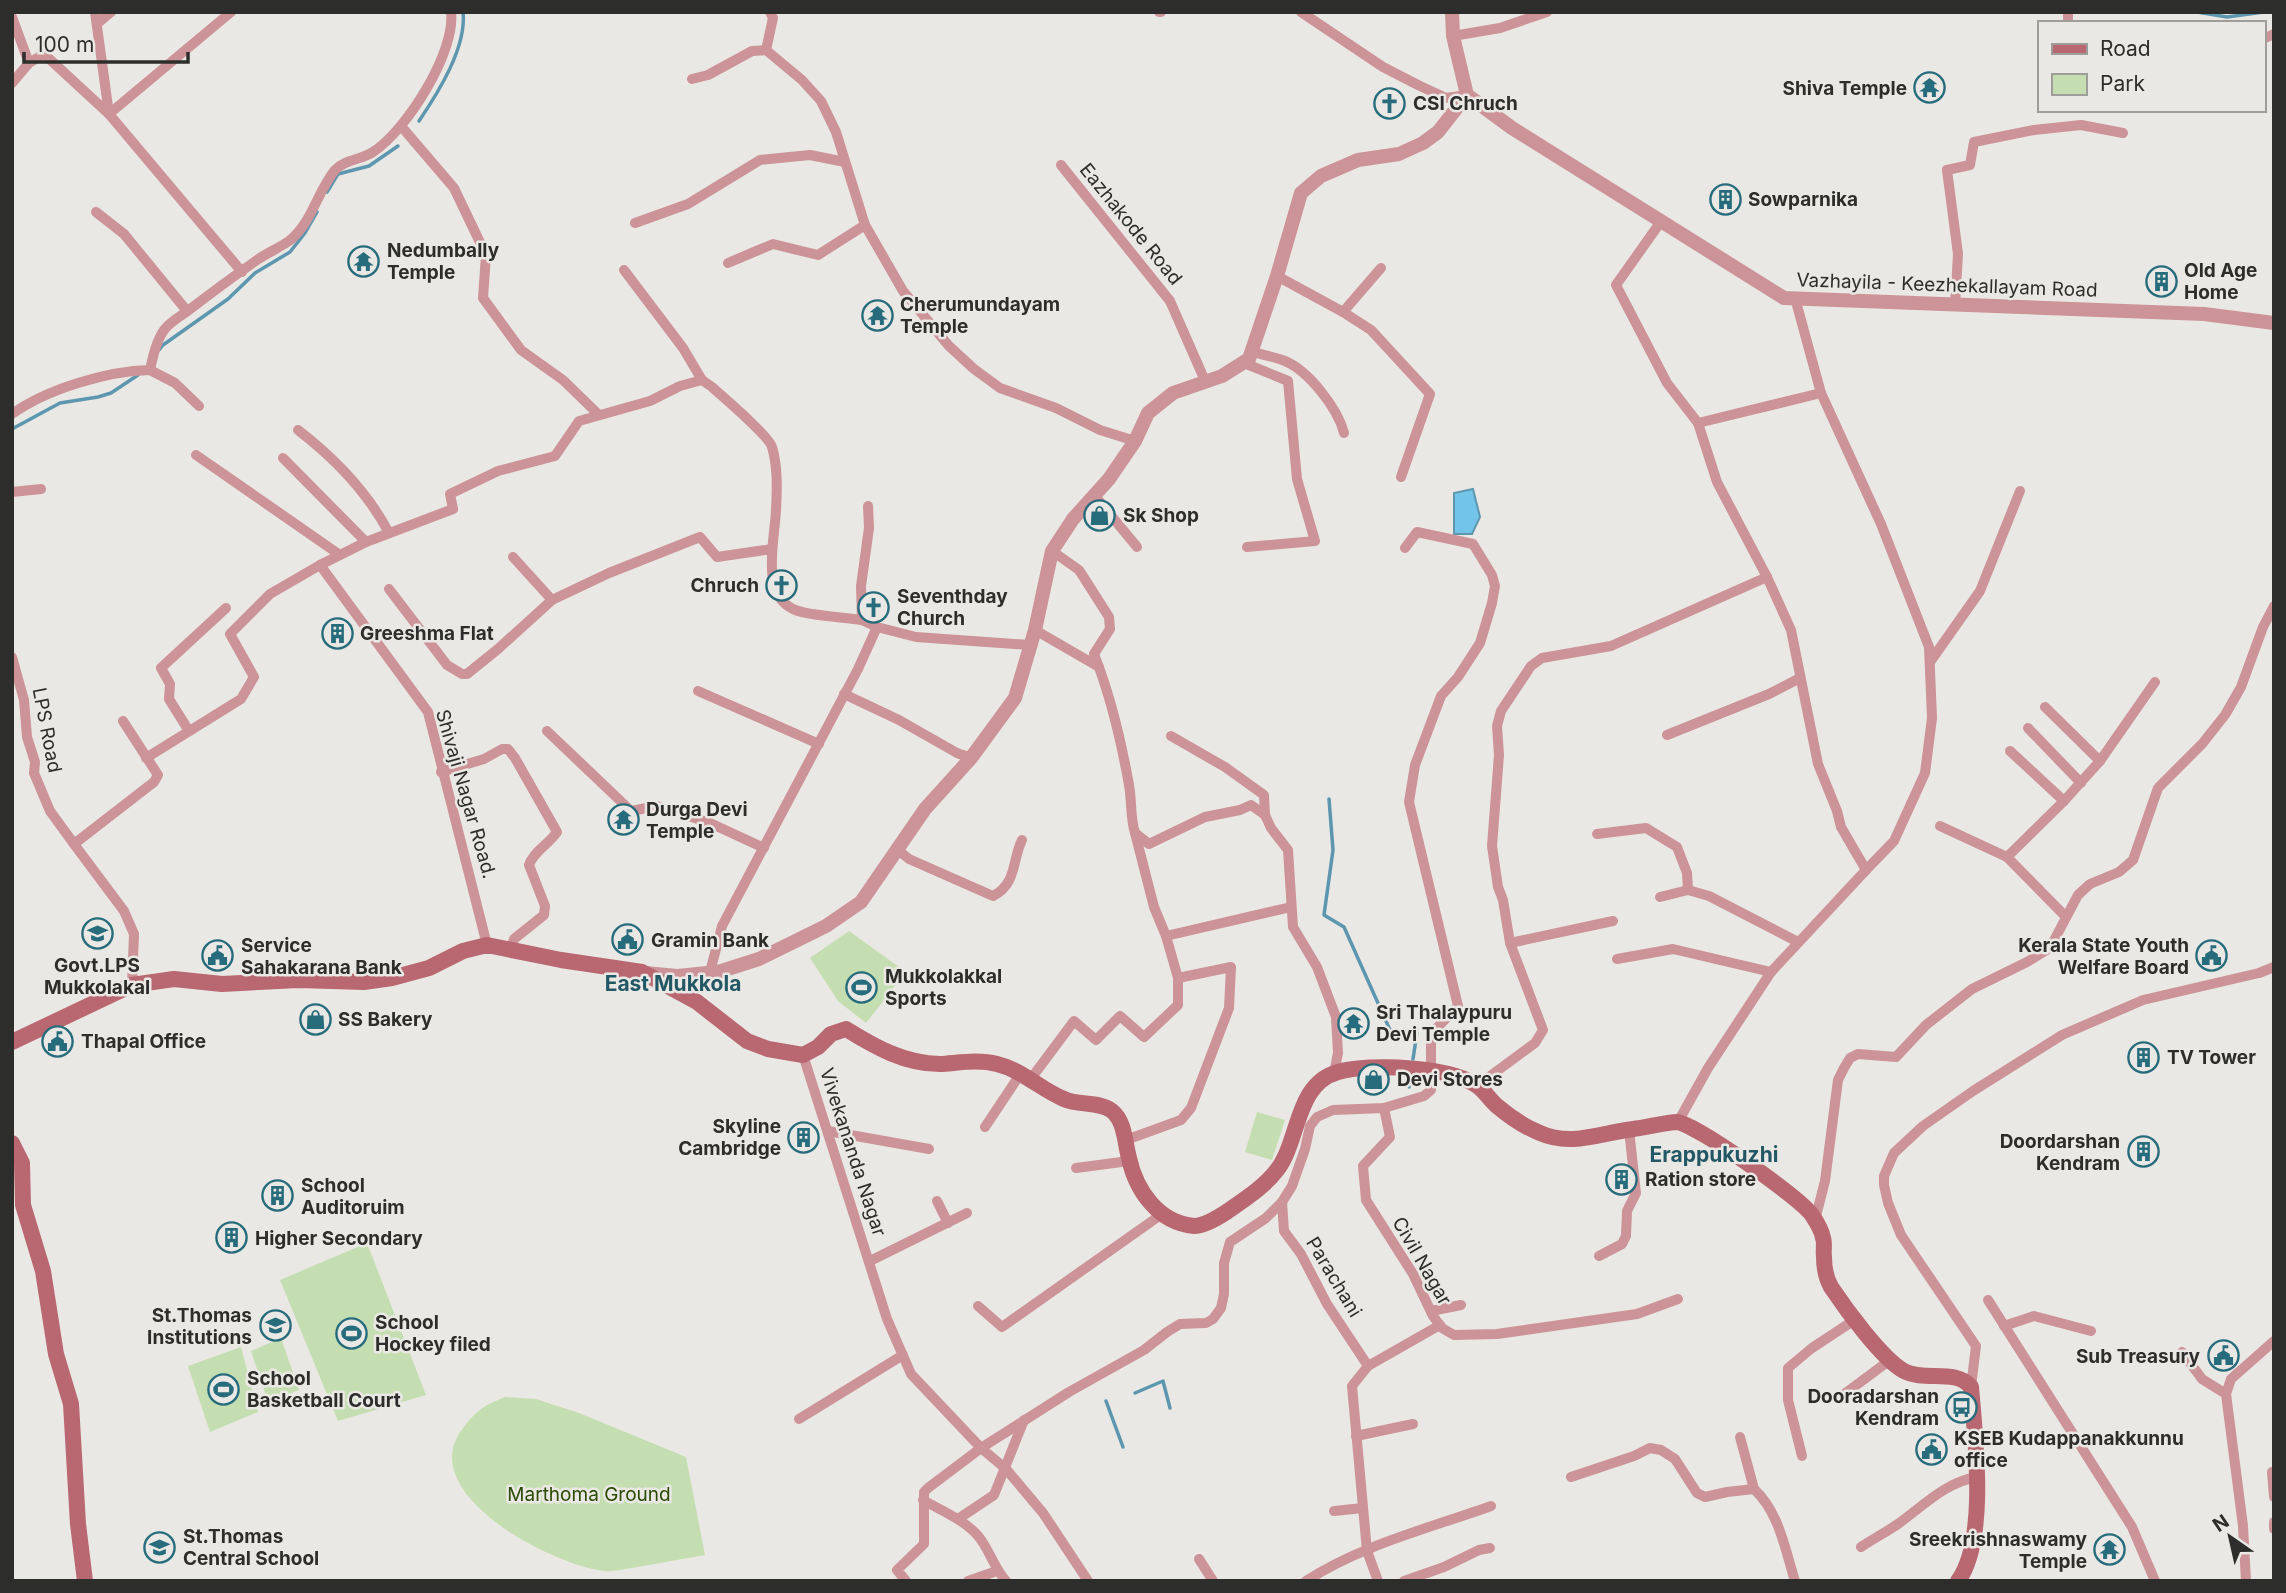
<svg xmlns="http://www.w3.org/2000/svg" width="2286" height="1593" viewBox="0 0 2286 1593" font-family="Inter,sans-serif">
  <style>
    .green { fill: #c5deb1 }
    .water { fill: #72c4e8; stroke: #5d97af; stroke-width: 2 }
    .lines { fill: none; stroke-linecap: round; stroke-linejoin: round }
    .stream { stroke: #5d97af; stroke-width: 3.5 }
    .minor { stroke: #cc9398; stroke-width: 10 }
    .tertiary { stroke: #cc9398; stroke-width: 14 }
    .secondary { stroke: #b96771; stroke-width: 16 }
    .labels { text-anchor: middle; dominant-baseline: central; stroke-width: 5; stroke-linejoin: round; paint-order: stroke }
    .poi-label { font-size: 19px; font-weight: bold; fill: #2d2d2b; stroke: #eae8e4; text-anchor: start }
    .street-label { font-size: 19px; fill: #2d2d2b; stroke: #eae8e4 }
    .park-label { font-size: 19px; fill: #2b4a03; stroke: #eae8e4 }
    .neighbourhood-label { font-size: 21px; font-weight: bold; fill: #225865; stroke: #eae8e4 }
  </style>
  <rect width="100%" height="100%" fill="#eae8e4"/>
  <g class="green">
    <path d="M849 931 906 972 866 1023 838 1001 810 958Z"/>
    <path d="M1257 1112 1285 1120 1272 1160 1245 1152Z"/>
    <path d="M367 1243 426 1395 338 1421 280 1280Z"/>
    <path d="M281 1338 299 1390 268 1402 251 1351Z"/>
    <path d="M241 1347 258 1412 210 1432 188 1366Z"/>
    <path d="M505 1397 536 1399 579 1413 686 1457 705 1555C681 1559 656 1564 632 1568 623 1569 613 1572 605 1571 553 1566 412 1493 463 1428 478 1409 483 1406 505 1397Z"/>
  </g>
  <path class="water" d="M1473 489 1480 517 1472 534H1454V493Z"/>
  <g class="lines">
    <g class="stream">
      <path d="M2197 12 2227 17 2264 12"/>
      <path d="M419 121C438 93 467 47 463 12"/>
      <path d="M327 192 338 174 369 166 398 146"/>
      <path d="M159 350 163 345 228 299 255 273 290 252 305 233 317 212"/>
      <path d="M12 429 60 403 98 397 111 393 138 375"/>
      <path d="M1329 799 1333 850 1324 915 1344 927 1390 1030 1417 1033 1413 1059"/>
      <path d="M1409 1087 1410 1078"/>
      <path d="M1135 1393 1163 1381 1170 1408"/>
      <path d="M1106 1401 1123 1447"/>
    </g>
    <g class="minor">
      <path d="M95 12 109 114"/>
      <path d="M1159 12H1161"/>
      <path d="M1301 12 1383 67 1420 86 1446 98 1467 95"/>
      <path d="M2068 12V23"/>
      <path d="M12 17 29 63"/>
      <path d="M98 23 111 12"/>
      <path d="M1453 36 1500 28 1547 12"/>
      <path d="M2263 39 2274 34"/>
      <path d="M766 50 773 18 770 12"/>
      <path d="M692 79 708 75 752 51 766 50 802 80 821 101 836 132 865 225 903 291 949 346 974 369 1000 388 1056 408 1100 430 1135 441"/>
      <path d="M12 83 29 63 44 54 109 114 242 272"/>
      <path d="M109 114 231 12"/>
      <path d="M401 126 454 188 486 255 483 298 521 350 563 380 598 414"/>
      <path d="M1061 165 1170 301 1206 383"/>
      <path d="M96 212 124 234 187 311"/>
      <path d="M1662 220 1616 285 1667 383 1698 423 1717 482 1767 577 1791 630 1818 764 1837 811 1841 827 1866 870 1771 972 1708 1068 1678 1122"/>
      <path d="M635 223 688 204 760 160 810 155 845 162"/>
      <path d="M728 263 773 244 818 255 865 225"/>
      <path d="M624 270 683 348 702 380"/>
      <path d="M1277 276 1343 312 1371 330 1430 394 1401 477"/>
      <path d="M1955 305 1958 254 1947 170 1970 165 1974 142 2034 130 2081 125 2123 133"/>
      <path d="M1343 312 1381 268"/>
      <path d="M1253 352C1263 355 1275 357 1285 361 1309 371 1338 409 1344 433"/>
      <path d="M1244 363 1288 381 1297 479 1315 541 1247 547"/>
      <path d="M150 370 175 383 199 406"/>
      <path d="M1821 393 1881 524 1929 647 1932 718 1925 773 1894 841 1866 870"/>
      <path d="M12 414C47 389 107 371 150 370 153 356 156 342 164 330 170 322 181 316 189 310 211 293 234 276 257 260 267 253 279 248 289 241 312 223 317 192 335 170 345 159 361 160 373 152 406 131 456 52 451 12"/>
      <path d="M1698 423 1821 393 1795 298"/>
      <path d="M298 430C333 457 368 493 389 533"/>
      <path d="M196 455 340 555"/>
      <path d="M283 458 366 542"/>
      <path d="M12 492 41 489"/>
      <path d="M1095 496 1137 547"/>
      <path d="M1052 551 1079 570 1109 617 1110 629 1094 654C1111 697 1121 740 1129 785 1132 801 1130 817 1135 833L1149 844 1205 817 1240 810 1251 805 1265 815 1271 828 1288 850 1293 927 1317 967 1336 1017 1338 1053 1334 1073"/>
      <path d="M513 557 552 600"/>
      <path d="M320 565 366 542 453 509 450 494 498 471 555 456 579 421 650 401 680 386 702 380 712 387C724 398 769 436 772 447 778 467 777 490 776 510 775 538 760 594 793 609 807 616 845 617 862 620"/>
      <path d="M389 589 447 665 462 674H467L498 649 552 600 609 573 700 537 717 557 772 549"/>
      <path d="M877 627 916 637 1030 645"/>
      <path d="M1035 630 1099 667"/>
      <path d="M12 657 24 700 27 737 35 762 34 773 50 811 74 844"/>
      <path d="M1930 662 1980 591 2020 491"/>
      <path d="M698 691 819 744"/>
      <path d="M844 694 899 720 957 753 971 758"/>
      <path d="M2045 707 2100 761"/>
      <path d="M123 721 158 775 154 782 74 844 124 911 134 934 132 985"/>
      <path d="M2028 728 2081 783"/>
      <path d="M189 731 169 699 170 684 161 668 226 608"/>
      <path d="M547 731 631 811 657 806 710 823 764 848"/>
      <path d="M1667 735 1769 694 1800 678"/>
      <path d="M1171 736 1225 767 1264 795 1265 815"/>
      <path d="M2010 751 2064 801"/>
      <path d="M146 758 241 699 254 677 230 634 270 594 320 565 428 712 487 945"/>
      <path d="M441 772 484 759 502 749H508L515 758 557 832C549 844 533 852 529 865L545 906 544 915 514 939 510 951"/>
      <path d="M1940 826 2007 857 2066 917"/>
      <path d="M1135 833 1154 907 1166 936"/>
      <path d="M1597 834 1646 828 1677 847 1687 873 1688 890"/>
      <path d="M898 850 909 859 993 896C1017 884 1012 860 1022 840"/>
      <path d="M2007 857 2064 801 2100 761 2155 682"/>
      <path d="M1660 897 1688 890 1709 896 1798 942"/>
      <path d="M1510 943 1613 921"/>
      <path d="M1617 959 1673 949 1771 972"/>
      <path d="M710 972 722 926 858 669 877 627 862 620 861 586 869 528 868 506"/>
      <path d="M803 1055 887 1319 911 1374 981 1448 1006 1469 1043 1513 1088 1581"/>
      <path d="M1030 1080 1074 1021 1096 1040 1120 1016 1144 1037 1178 1005V978"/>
      <path d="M1478 1085 1535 1043 1543 1030 1510 943 1503 900 1498 887 1492 846 1499 755 1497 726 1501 711 1531 666 1542 658 1611 646 1767 577"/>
      <path d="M1384 1108 1390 1137 1363 1166 1366 1200 1413 1274 1433 1316 1442 1328 1454 1335 1497 1334 1637 1314 1678 1299"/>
      <path d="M985 1127 1021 1073"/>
      <path d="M828 1131 929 1149"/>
      <path d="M1126 1140 1181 1120 1191 1108 1229 1008 1231 967 1178 978 1166 936 1291 907"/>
      <path d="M1076 1168 1129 1161"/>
      <path d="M937 1201 948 1223"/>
      <path d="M1282 1202 1284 1231 1301 1254 1327 1304 1368 1366"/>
      <path d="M1815 1220 1825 1181 1838 1080 1844 1068 1850 1058 1858 1054 1896 1057 1926 1025 1972 989 2027 962 2050 948 2078 895 2090 884 2119 872 2133 860 2158 788 2202 744 2225 715 2241 687 2263 627 2274 606"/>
      <path d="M1599 1256 1622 1244 1626 1236 1627 1211 1636 1193 1629 1130"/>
      <path d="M870 1261 967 1213"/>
      <path d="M1988 1300 2132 1527 2155 1581"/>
      <path d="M978 1306 1002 1327 1162 1214"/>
      <path d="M1431 1311 1461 1305"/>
      <path d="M2004 1326 2034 1316 2091 1331"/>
      <path d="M2182 1352 2202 1379 2226 1394"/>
      <path d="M1971 1387 1976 1346 1901 1235 1888 1203 1884 1185V1176L1894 1153 1923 1126 1973 1091 2062 1035 2143 1000 2259 973 2274 967"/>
      <path d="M1839 1398 1890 1360"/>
      <path d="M799 1419 903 1355"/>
      <path d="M1356 1436 1413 1424"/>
      <path d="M1740 1437 1754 1489"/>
      <path d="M1802 1456 1788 1400V1368L1812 1348 1856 1319"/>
      <path d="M2272 1472 2274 1497"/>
      <path d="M1571 1477 1634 1456 1650 1448 1661 1450 1675 1459 1697 1493 1705 1497 1727 1492 1754 1489C1779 1512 1785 1549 1795 1581"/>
      <path d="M923 1500C942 1511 965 1520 979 1537 990 1551 994 1568 1006 1581"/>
      <path d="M1334 1511 1363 1508"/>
      <path d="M958 1519 994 1495 1024 1420"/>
      <path d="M2274 1522V1529"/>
      <path d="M1861 1547C1873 1539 1886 1532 1898 1524 1923 1506 1946 1482 1977 1477"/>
      <path d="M1199 1559 1213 1581"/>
      <path d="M906 1581 897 1570 924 1544V1492L928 1488 981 1448 1069 1392 1144 1350 1167 1332 1180 1324 1206 1323 1213 1319 1221 1308 1224 1294V1263L1230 1242 1266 1218 1282 1202 1292 1186 1305 1149 1310 1126 1317 1117 1333 1110 1384 1108 1424 1096 1431 1090V1034L1458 1006 1409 802 1415 765 1441 696 1458 677 1480 643 1492 603 1495 586 1492 575 1473 544 1417 532 1405 548"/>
      <path d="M968 1581 997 1571"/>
      <path d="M1306 1581C1361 1545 1430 1528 1491 1506"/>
      <path d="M1378 1581 1367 1551 1352 1386 1368 1366 1440 1325"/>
      <path d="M1404 1581 1444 1567 1479 1550 1490 1548"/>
      <path d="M2246 1581 2243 1526 2226 1394 2231 1379 2274 1341"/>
    </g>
    <g class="tertiary">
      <path d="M1452 12 1453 36 1467 95"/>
      <path d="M1467 95 1512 128 1784 298 2204 314 2274 323"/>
      <path d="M645 973 677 976 718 972 759 959 826 926 861 902 925 809 971 758 1015 698 1035 630 1052 551 1073 519 1109 479 1135 441 1148 413 1173 393 1222 376 1249 359 1277 276 1301 193 1321 176 1358 160 1399 154 1423 143 1438 132 1467 95"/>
    </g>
    <g class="secondary">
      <path d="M12 1042 132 985 174 979 222 984 298 980 364 982 392 978 429 968 463 951 487 945 561 960 642 972 697 1002 747 1041 768 1049 803 1055 818 1047 831 1034 846 1029C875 1047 905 1064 940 1064 958 1063 978 1059 997 1064 1022 1070 1040 1089 1064 1099 1079 1106 1099 1101 1112 1111 1125 1121 1125 1144 1129 1158 1136 1191 1159 1223 1194 1226 1205 1226 1219 1217 1228 1211 1245 1199 1265 1186 1277 1170 1300 1140 1295 1084 1338 1072 1370 1063 1455 1066 1480 1088 1486 1093 1491 1101 1497 1106 1510 1117 1525 1127 1540 1133 1571 1147 1601 1133 1633 1129 1645 1128 1666 1122 1677 1122 1696 1124 1800 1198 1812 1215 1816 1221 1822 1231 1823 1238 1825 1243 1823 1251 1824 1257 1824 1267 1826 1278 1831 1287 1845 1308 1882 1359 1904 1371 1925 1382 1956 1368 1971 1387 1975 1436 1988 1540 1958 1581"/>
      <path d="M12 1143 22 1163 23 1205 43 1271 56 1354 71 1404 78 1524 85 1581"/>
    </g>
  </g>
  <defs>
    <symbol id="temple-ring" viewBox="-11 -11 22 22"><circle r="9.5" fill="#eae8e4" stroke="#276c7c" stroke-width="1.5"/><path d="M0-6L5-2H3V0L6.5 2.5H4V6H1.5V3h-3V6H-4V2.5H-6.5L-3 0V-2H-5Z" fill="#276c7c"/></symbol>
    <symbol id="church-ring" viewBox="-11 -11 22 22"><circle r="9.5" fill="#eae8e4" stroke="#276c7c" stroke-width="1.5"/><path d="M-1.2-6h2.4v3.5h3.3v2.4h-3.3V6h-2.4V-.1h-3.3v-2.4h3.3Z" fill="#276c7c"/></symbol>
    <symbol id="building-ring" viewBox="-11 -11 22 22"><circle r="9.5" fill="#eae8e4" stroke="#276c7c" stroke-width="1.5"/><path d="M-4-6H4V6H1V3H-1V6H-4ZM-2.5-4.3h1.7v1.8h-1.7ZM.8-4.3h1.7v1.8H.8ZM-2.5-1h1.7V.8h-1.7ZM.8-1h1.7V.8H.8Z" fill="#276c7c"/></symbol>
    <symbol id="shop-ring" viewBox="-11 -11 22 22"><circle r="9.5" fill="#eae8e4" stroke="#276c7c" stroke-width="1.5"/><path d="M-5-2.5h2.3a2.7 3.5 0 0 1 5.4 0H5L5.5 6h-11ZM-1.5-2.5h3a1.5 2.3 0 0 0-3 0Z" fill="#276c7c"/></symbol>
    <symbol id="school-ring" viewBox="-11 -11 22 22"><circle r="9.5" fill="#eae8e4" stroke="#276c7c" stroke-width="1.5"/><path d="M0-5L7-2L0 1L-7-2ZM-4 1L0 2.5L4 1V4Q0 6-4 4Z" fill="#276c7c"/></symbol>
    <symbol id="civic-ring" viewBox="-11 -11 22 22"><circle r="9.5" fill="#eae8e4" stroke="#276c7c" stroke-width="1.5"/><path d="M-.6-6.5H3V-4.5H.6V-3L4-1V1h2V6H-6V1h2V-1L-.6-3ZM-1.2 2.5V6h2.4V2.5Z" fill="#276c7c"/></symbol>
    <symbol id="stadium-ring" viewBox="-11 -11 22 22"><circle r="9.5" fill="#eae8e4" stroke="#276c7c" stroke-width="1.5"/><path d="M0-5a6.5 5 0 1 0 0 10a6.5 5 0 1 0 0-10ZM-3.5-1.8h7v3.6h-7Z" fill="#276c7c"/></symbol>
    <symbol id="bus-ring" viewBox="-11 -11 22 22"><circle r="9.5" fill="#eae8e4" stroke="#276c7c" stroke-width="1.5"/><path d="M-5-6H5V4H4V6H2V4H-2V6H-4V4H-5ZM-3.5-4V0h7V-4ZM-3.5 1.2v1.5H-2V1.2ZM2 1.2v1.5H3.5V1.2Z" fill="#276c7c"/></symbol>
  </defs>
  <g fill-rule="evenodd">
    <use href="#temple-ring" x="1912" y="70" width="35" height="35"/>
    <use href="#church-ring" x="1372" y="86" width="35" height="35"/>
    <use href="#building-ring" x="1708" y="182" width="35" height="35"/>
    <use href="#temple-ring" x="346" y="244" width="35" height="35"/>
    <use href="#building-ring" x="2144" y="264" width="35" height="35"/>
    <use href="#temple-ring" x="860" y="298" width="35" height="35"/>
    <use href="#shop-ring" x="1082" y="498" width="35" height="35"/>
    <use href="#church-ring" x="764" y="568" width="35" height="35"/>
    <use href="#church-ring" x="856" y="590" width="35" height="35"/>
    <use href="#building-ring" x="320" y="616" width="35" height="35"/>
    <use href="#temple-ring" x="606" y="802" width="35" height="35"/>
    <use href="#school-ring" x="80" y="916" width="35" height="35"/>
    <use href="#civic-ring" x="610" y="922" width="35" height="35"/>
    <use href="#civic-ring" x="200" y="938" width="35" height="35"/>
    <use href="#civic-ring" x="2194" y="938" width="35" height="35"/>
    <use href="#stadium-ring" x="844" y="970" width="35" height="35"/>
    <use href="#shop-ring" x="298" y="1002" width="35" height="35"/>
    <use href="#temple-ring" x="1336" y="1006" width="35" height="35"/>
    <use href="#civic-ring" x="40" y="1024" width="35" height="35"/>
    <use href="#building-ring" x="2126" y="1040" width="35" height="35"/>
    <use href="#shop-ring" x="1356" y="1062" width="35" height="35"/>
    <use href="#building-ring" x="786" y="1120" width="35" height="35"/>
    <use href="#building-ring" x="2126" y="1134" width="35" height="35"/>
    <use href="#building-ring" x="1604" y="1162" width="35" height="35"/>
    <use href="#building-ring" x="260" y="1178" width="35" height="35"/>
    <use href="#building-ring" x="214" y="1220" width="35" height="35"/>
    <use href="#school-ring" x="258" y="1308" width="35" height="35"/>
    <use href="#stadium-ring" x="334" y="1316" width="35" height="35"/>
    <use href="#civic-ring" x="2206" y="1338" width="35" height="35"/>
    <use href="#stadium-ring" x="206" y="1372" width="35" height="35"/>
    <use href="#bus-ring" x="1944" y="1390" width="35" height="35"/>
    <use href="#civic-ring" x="1914" y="1432" width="35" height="35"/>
    <use href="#school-ring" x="142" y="1530" width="35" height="35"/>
    <use href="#temple-ring" x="2092" y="1532" width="35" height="35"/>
  </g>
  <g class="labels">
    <g class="poi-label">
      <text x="1907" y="88" text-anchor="end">Shiva Temple</text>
      <text x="1413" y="103">CSI Chruch</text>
      <text x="1748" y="199">Sowparnika</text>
      <text x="387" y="250">Nedumbally<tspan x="387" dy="22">Temple</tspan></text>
      <text x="2184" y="270">Old Age<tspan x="2184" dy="22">Home</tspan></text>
      <text x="900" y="304">Cherumundayam<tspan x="900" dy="22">Temple</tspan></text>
      <text x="1123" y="515">Sk Shop</text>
      <text x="759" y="585" text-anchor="end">Chruch</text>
      <text x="897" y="596">Seventhday<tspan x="897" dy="22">Church</tspan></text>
      <text x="360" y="633">Greeshma Flat</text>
      <text x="646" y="809">Durga Devi<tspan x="646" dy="22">Temple</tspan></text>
      <text x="651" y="940">Gramin Bank</text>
      <text x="241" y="945">Service<tspan x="241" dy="22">Sahakarana Bank</tspan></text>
      <text x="2189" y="945" text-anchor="end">Kerala State Youth<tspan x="2189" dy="22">Welfare Board</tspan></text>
      <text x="97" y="965" text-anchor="middle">Govt.LPS<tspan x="97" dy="22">Mukkolakal</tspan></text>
      <text x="885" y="976">Mukkolakkal<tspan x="885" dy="22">Sports</tspan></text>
      <text x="1376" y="1012">Sri Thalaypuru<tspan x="1376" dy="22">Devi Temple</tspan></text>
      <text x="338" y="1019">SS Bakery</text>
      <text x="81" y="1041">Thapal Office</text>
      <text x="2167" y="1057">TV Tower</text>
      <text x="1397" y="1079">Devi Stores</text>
      <text x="781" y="1126" text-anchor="end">Skyline<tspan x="781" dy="22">Cambridge</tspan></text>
      <text x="2120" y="1141" text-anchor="end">Doordarshan<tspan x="2120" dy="22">Kendram</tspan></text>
      <text x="1645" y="1179">Ration store</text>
      <text x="301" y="1185">School<tspan x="301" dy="22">Auditoruim</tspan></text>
      <text x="255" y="1238">Higher Secondary</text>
      <text x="252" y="1315" text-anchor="end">St.Thomas<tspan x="252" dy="22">Institutions</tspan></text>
      <text x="375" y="1322">School<tspan x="375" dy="22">Hockey filed</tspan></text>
      <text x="2200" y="1356" text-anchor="end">Sub Treasury</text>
      <text x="247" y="1378">School<tspan x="247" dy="22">Basketball Court</tspan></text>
      <text x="1939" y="1396" text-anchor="end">Dooradarshan<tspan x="1939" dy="22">Kendram</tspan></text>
      <text x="1954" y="1438">KSEB Kudappanakkunnu<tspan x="1954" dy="22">office</tspan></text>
      <text x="183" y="1536">St.Thomas<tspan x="183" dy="22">Central School</tspan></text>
      <text x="2087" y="1539" text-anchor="end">Sreekrishnaswamy<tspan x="2087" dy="22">Temple</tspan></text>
    </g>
    <g class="street-label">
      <text transform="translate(1131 224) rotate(51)">Eazhakode Road</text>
      <text transform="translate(1947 285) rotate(2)">Vazhayila - Keezhekallayam Road</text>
      <text transform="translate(47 730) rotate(79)">LPS Road</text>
      <text transform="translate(466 794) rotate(74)">Shivaji Nagar Road.</text>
      <text transform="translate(853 1152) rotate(72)">Vivekananda Nagar</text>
      <text transform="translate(1422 1261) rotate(60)">Civil Nagar</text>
      <text transform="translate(1334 1277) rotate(59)">Parachani</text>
    </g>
    <g class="park-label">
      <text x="589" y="1494">Marthoma Ground</text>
    </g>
    <g class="neighbourhood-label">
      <text x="673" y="983">East Mukkola</text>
      <text x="1714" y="1154">Erappukuzhi</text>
    </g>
  </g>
  <rect width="2286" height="1593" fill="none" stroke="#2d2d2b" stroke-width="28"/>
  <rect x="2038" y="21" width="228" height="91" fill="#eae8e4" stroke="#9e9d9a" stroke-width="2"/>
  <rect x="2052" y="44" width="35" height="10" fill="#b96771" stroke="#9e9d9a" stroke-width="2"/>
  <text x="2100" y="56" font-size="21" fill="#2d2d2b">Road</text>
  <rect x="2052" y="74" width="35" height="21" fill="#c5deb1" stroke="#9e9d9a" stroke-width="2"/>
  <text x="2100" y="91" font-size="21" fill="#2d2d2b">Park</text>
  <g transform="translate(2230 1537) rotate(326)" stroke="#eae8e4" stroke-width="5" paint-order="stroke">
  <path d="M0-5L12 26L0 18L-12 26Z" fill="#2d2d2b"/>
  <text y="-10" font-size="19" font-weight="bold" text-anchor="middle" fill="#2d2d2b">N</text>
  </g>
  <path d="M24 52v10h164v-10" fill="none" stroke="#2d2d2b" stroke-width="3.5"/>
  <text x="35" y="52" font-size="21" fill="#2d2d2b" stroke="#eae8e4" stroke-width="5" paint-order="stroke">100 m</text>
</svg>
